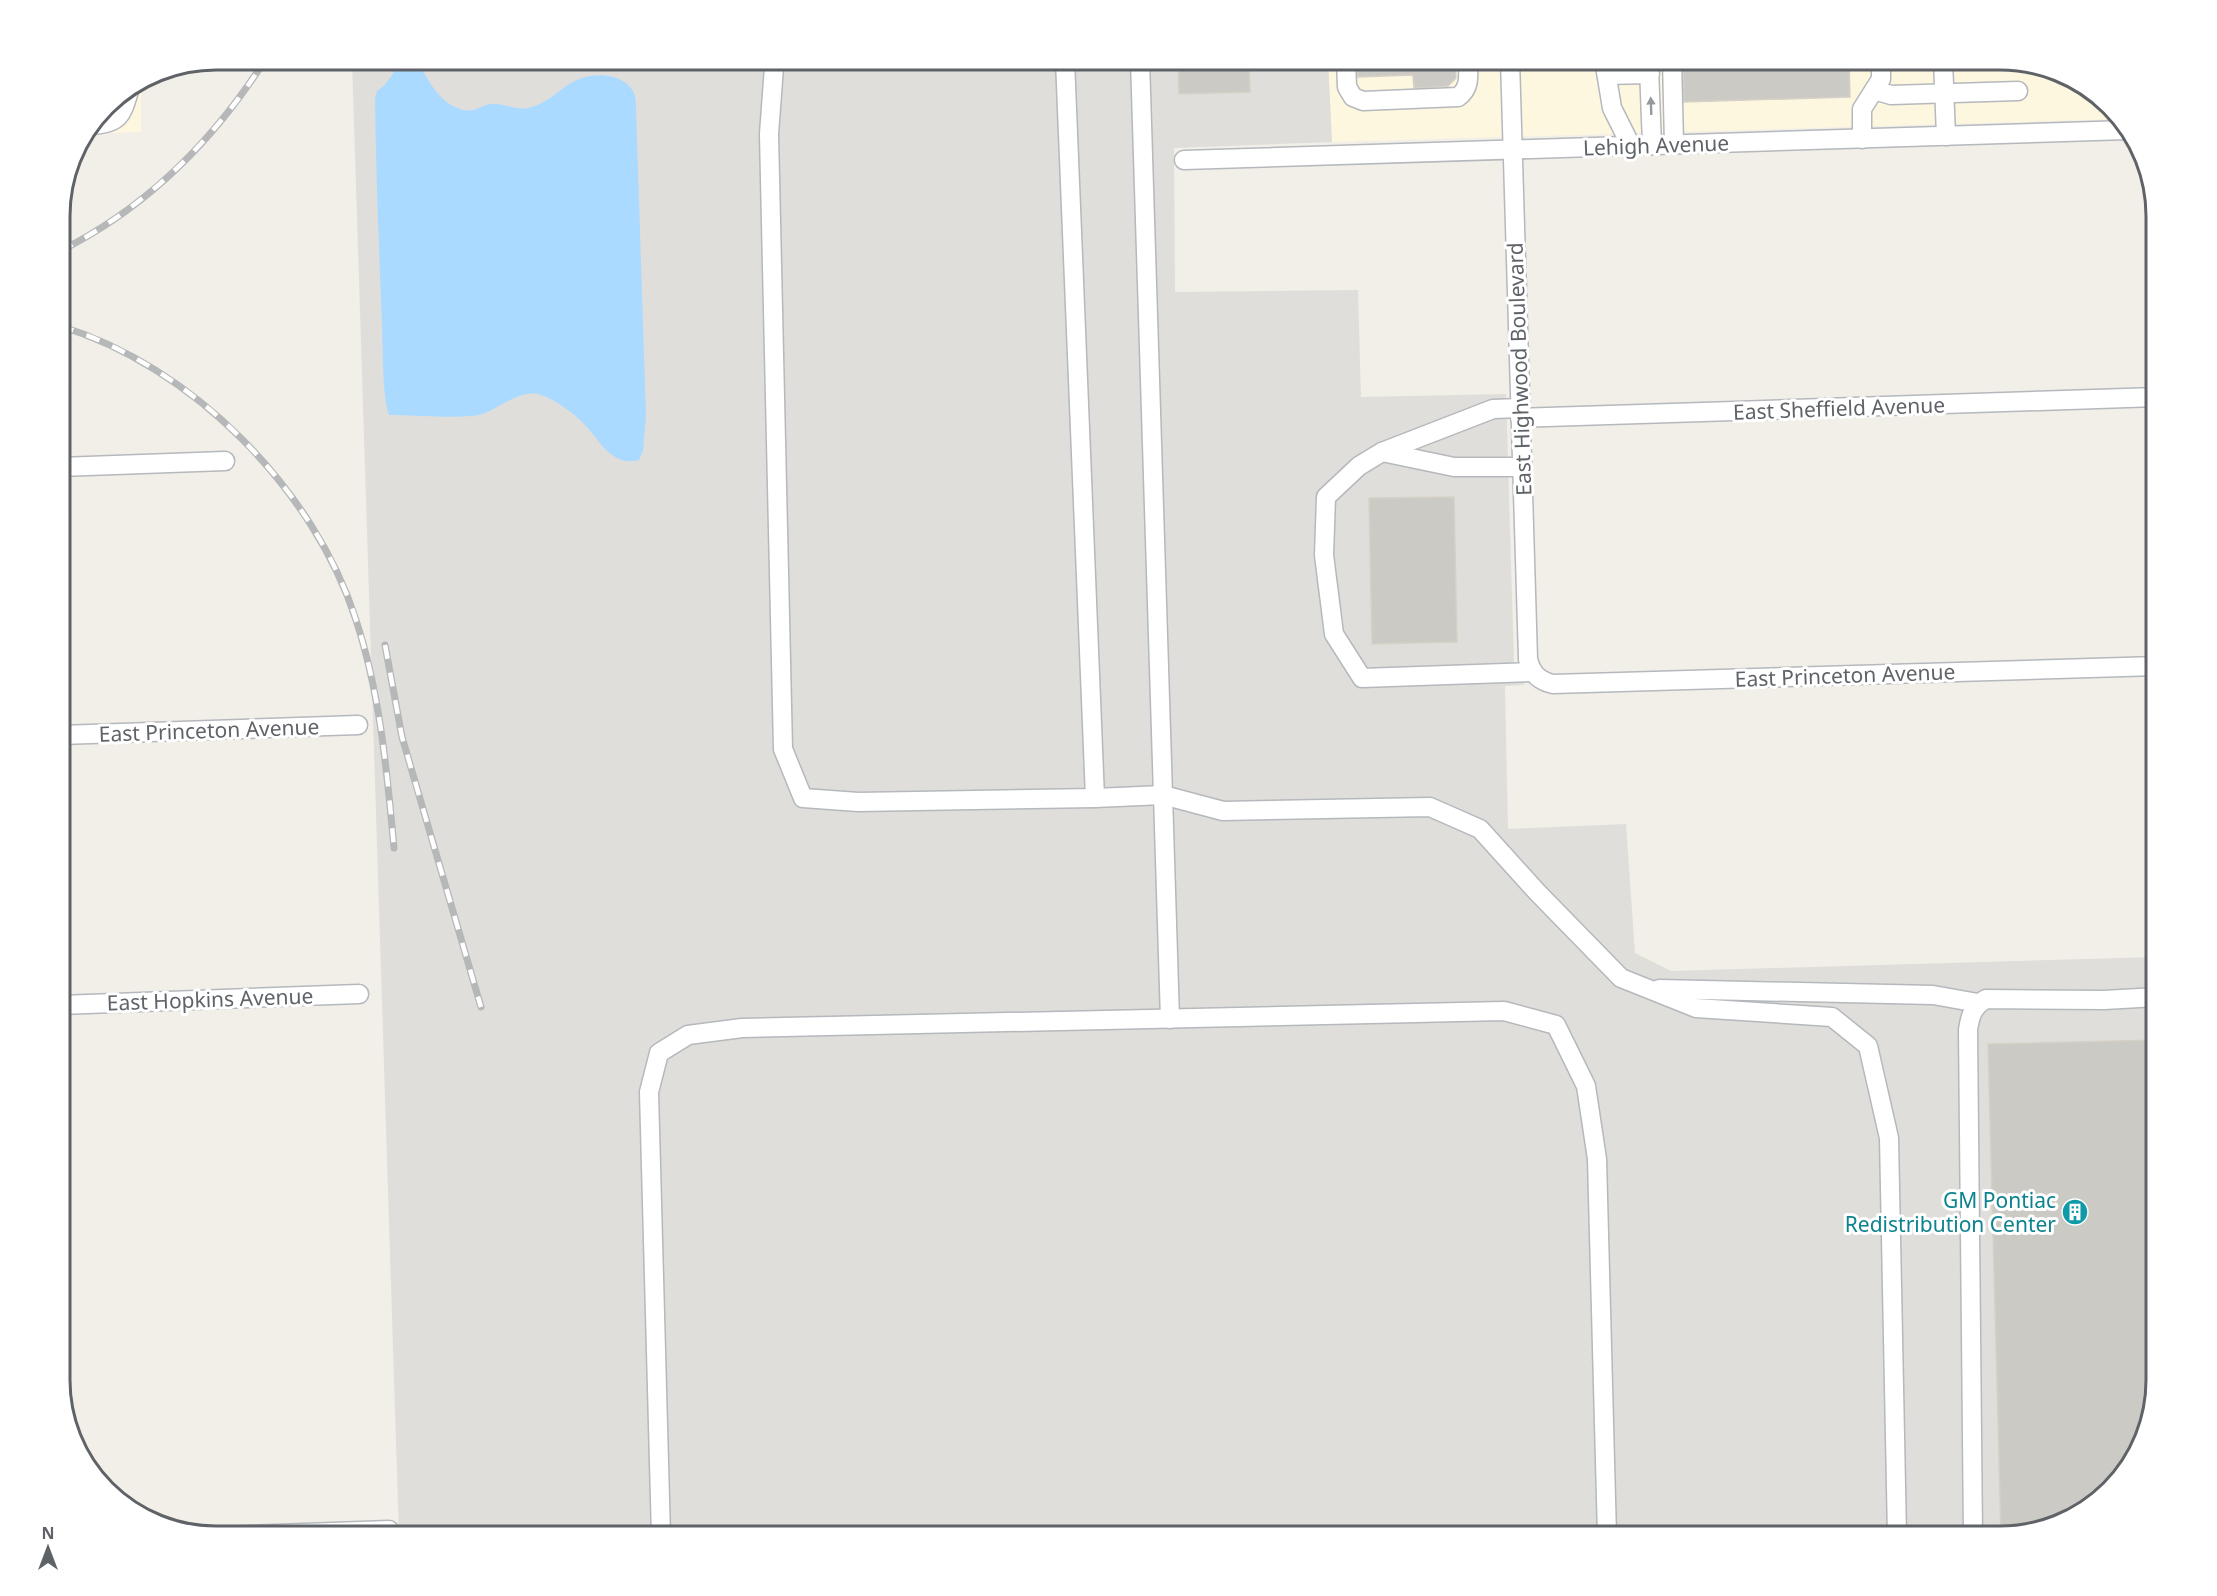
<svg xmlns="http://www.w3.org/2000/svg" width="2217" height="1596" viewBox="0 0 2217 1596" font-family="'Noto Sans',sans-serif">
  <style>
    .commercial { fill: #fef7e0 }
    .industrial { fill: #e0deda }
    .water { fill: #aadaff }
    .building { fill: #cccac5; stroke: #d6d1c6; stroke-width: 1.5 }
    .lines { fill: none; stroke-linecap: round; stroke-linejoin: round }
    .minor-casing { stroke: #b5b8bc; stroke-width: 21 }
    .minor { stroke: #fff; stroke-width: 18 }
    .rail-casing { stroke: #b6b7b8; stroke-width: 7 }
    .rail { stroke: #fff; stroke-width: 4.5; stroke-dasharray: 14; stroke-linecap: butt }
    .oneway { fill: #979a9d }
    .labels { text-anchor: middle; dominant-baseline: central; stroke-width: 6; stroke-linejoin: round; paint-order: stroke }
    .street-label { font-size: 21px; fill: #5f6368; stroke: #fff }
    .culture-label { font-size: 21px; fill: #0d838f; stroke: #fff; text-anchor: end }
    .rim { fill: none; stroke: #5f6368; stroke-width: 3 }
  </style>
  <rect width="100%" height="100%" fill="#f1efe8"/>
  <g class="commercial">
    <path d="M1328 60H2001L2051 68 2096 92 2118 119 1332 142Z"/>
    <path d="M141 81V132L86 134 113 99Z"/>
  </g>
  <path class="industrial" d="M352 60H1328L1332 142 1174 148 1175 292 1358 290 1361 397 1506 394 1514 663 1515 670 1525 685 1505 686 1508 829 1626 824 1635 953 1671 971 2157 957V1380L2149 1430 2125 1475 2070 1520 2001 1536H399Z"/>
  <path class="water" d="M402 60H417C426 76 436 97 453 106 475 118 481 102 497 104 511 106 519 111 532 107 548 102 558 91 571 83 589 72 621 71 633 91 636 96 636 103 636 109L646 415 643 451 639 460C613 467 601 443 586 426 575 414 556 400 541 395 522 388 501 407 485 413 471 420 409 415 389 415 382 396 383 346 382 324 379 249 376 174 375 99L377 91C388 85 394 70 402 60Z"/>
  <g class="building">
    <path d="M1178 60H1249L1250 92 1179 94Z"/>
    <path d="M1357 60H1455L1456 78 1448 86 1414 88 1413 75 1358 77Z"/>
    <path d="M1683 60H1849L1850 97 1684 102Z"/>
    <path d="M1454 497 1457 642 1372 644 1369 498Z"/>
    <path d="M2157 1040V1380L2149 1430 2125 1475 2070 1520 2001 1536 1988 1044Z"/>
  </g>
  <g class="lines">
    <defs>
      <g id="minor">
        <path d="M778 60 774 67 769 134 783 749 803 798 858 802 1095 798 1065 60"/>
        <path d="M1140 60 1170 1019"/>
        <path d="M1346 60 1347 87 1353 97 1363 101 1458 97C1471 88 1468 75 1468 60"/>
        <path d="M1510 60 1528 659C1531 673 1539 681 1553 684L2157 666"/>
        <path d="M1604 60 1612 108 1631 146"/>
        <path d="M1672 60 1674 144"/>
        <path d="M1943 60 1946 136"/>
        <path d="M1649 68 1652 145"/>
        <path d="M1607 75 1650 74"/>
        <path d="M1874 90 1891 95 2018 91"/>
        <path d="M93 125C122 123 122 113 130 88"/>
        <path d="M1862 139V109L1881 79V60"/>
        <path d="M1184 160 2127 130"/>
        <path d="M1520 408 1493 409 1382 452 1359 466 1326 497 1324 555 1334 634 1362 678 1533 672"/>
        <path d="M1520 418 2157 397"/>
        <path d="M1382 452 1454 467H1522"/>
        <path d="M60 467 225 461"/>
        <path d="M60 735 358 725"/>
        <path d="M1095 798 1163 795 1223 811 1430 807 1480 829 1537 892 1621 978 1696 1008 1832 1017 1868 1046 1889 1138 1897 1536"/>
        <path d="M1659 989 1933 995 1978 1003"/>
        <path d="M60 1005 359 994"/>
        <path d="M219 1536 389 1530"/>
        <path d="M661 1536 649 1092 659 1053 688 1035 742 1028 1504 1011 1556 1025 1586 1086 1597 1159 1607 1536"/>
        <path d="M1973 1536 1968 1030C1970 1016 1973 1006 1986 999L2104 1000 2157 997"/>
      </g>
    </defs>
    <use href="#minor" class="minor-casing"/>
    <use href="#minor" class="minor"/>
    <defs>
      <g id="rail">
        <path d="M60 251C146 208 214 140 265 60"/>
        <path d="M60 326C192 366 314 489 356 620 380 693 387 771 394 848"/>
        <path d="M385 645 402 737 481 1007"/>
      </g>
    </defs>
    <use href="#rail" class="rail-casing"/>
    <use href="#rail" class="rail"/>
  </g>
  <defs><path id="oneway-solid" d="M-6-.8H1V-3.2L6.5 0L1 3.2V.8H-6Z" transform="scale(1.5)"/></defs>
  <use class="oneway" href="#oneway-solid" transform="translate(1651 106) rotate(-92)"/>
  <defs>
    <symbol id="building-disc" viewBox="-11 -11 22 22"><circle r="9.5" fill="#0f9aa8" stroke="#fff"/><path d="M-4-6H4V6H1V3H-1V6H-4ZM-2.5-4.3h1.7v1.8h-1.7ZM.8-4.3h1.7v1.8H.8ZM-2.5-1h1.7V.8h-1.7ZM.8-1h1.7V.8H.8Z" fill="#fff"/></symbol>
  </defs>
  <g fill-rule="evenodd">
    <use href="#building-disc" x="2060" y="1197" width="30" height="30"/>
  </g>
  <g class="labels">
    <g class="street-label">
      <text transform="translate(1656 145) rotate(-2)">Lehigh Avenue</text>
      <text transform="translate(1519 369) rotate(-92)">East Highwood Boulevard</text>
      <text transform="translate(1839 408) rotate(-2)">East Sheffield Avenue</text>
      <text transform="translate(1845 675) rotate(-2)">East Princeton Avenue</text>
      <text transform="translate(209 730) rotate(-2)">East Princeton Avenue</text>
      <text transform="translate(210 999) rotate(-2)">East Hopkins Avenue</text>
    </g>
    <g class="culture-label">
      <text x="2056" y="1200">GM Pontiac<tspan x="2056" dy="24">Redistribution Center</tspan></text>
    </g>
  </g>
  <path d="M0 0H2217V1596H0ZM216 70H2000A146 146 0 0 1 2146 216V1380A146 146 0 0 1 2000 1526H216A146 146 0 0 1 70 1380V216A146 146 0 0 1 216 70Z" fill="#fff" fill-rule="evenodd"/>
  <path class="rim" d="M216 70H2000A146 146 0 0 1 2146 216V1380A146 146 0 0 1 2000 1526H216A146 146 0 0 1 70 1380V216A146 146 0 0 1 216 70Z"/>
  <g transform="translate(48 1548)" stroke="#ffffff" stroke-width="4.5" paint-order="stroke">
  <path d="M0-4.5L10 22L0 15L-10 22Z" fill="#5f6368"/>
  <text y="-9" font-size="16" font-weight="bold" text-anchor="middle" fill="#5f6368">N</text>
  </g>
</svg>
